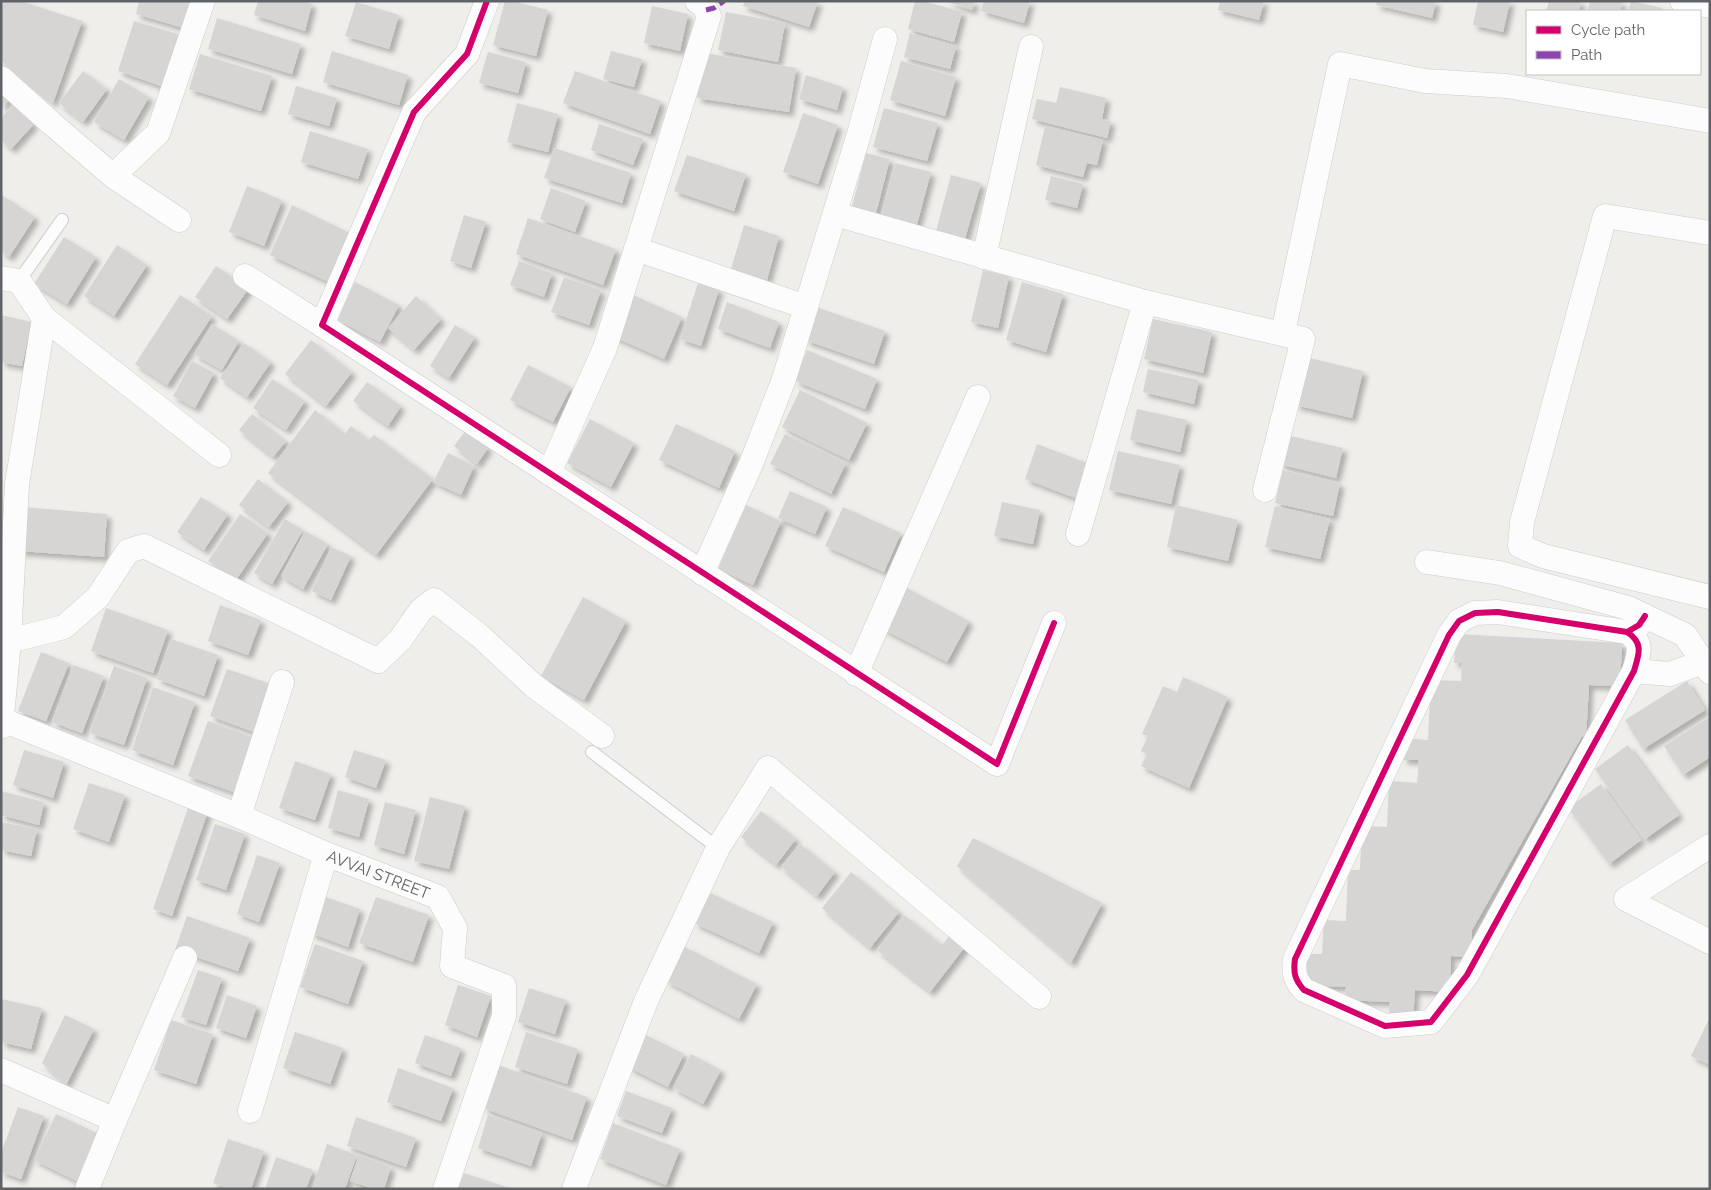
<svg xmlns="http://www.w3.org/2000/svg" width="1711" height="1190" viewBox="0 0 1711 1190" font-family="Raleway,sans-serif">
  <style>
    .building { fill: #d6d5d3; filter: url(#shadow) }
    .lines { fill: none; stroke-linecap: round; stroke-linejoin: round }
    .lane-casing { stroke: #cbcccc; stroke-width: 14 }
    .street-casing { stroke: #cbcccc; stroke-width: 25 }
    .lane { stroke: #fdfcfc; stroke-width: 12 }
    .street { stroke: #fdfcfc; stroke-width: 24 }
    .quiet { stroke: #8e44ad; stroke-width: 5; stroke-dasharray: 10 5; stroke-linecap: butt }
    .cycleway-casing { stroke: #fff; stroke-width: 9 }
    .cycleway { stroke: #d6006c; stroke-width: 6 }
    .labels { text-anchor: middle; dominant-baseline: central; stroke-width: 4.5; stroke-linejoin: round; paint-order: stroke }
    .street-label { font-size: 16px; fill: #5f6368; stroke: #fff }
  </style>
  <defs>
    <filter id="shadow"><feDropShadow dx="4.5" dy="4.5" stdDeviation="2.5" flood-color="#0004"/></filter>
  </defs>
  <rect width="100%" height="100%" fill="#efeeea"/>
  <g class="building">
    <path d="M1 1H21L82 21 53 103 1 61Z"/>
    <path d="M139 1H195L187 29 136 14Z"/>
    <path d="M258 1H304L312 4 305 31 254 15Z"/>
    <path d="M505 1H512L548 10 536 56 493 45Z"/>
    <path d="M745 1H818L809 27 743 6Z"/>
    <path d="M915 1H923L962 12 954 42 908 29Z"/>
    <path d="M945 1H975L972 10Z"/>
    <path d="M984 1H1030L1024 23 981 11Z"/>
    <path d="M1220 1H1264L1259 20 1218 10Z"/>
    <path d="M1377 1H1436L1432 18 1376 5Z"/>
    <path d="M1478 1H1510L1503 32 1473 25Z"/>
    <path d="M1549 1H1581L1579 11H1546Z"/>
    <path d="M1590 1H1618L1622 2 1620 11H1588Z"/>
    <path d="M1631 1 1662 8 1661 11H1628Z"/>
    <path d="M356 2 399 15 389 49 345 36Z"/>
    <path d="M652 6 688 14 680 51 644 43Z"/>
    <path d="M726 12 785 23 778 62 718 50Z"/>
    <path d="M217 18 301 44 292 74 208 49Z"/>
    <path d="M134 21 181 35 161 86 118 71Z"/>
    <path d="M910 33 956 46 950 69 904 57Z"/>
    <path d="M332 51 408 75 399 105 323 82Z"/>
    <path d="M611 51 642 59 634 87 603 79Z"/>
    <path d="M488 52 526 62 518 93 479 83Z"/>
    <path d="M704 53 796 68 789 112 697 98Z"/>
    <path d="M200 54 272 76 261 111 189 89Z"/>
    <path d="M901 61 956 77 945 116 890 100Z"/>
    <path d="M83 71 107 89 83 122 59 103Z"/>
    <path d="M575 71 661 101 650 134 563 103Z"/>
    <path d="M806 75 843 87 837 110 799 99Z"/>
    <path d="M119 79 149 97 124 140 94 122Z"/>
    <path d="M296 86 337 98 329 126 288 114Z"/>
    <path d="M1060 87 1106 98 1102 119 1111 121 1107 138 1032 119 1037 99 1056 103Z"/>
    <path d="M1 92 10 97 1 110Z"/>
    <path d="M517 103 558 114 548 152 507 142Z"/>
    <path d="M13 105 34 124 11 149 1 140V118Z"/>
    <path d="M884 108 938 123 927 161 873 147Z"/>
    <path d="M803 113 838 125 818 184 783 172Z"/>
    <path d="M599 124 643 139 633 165 591 150Z"/>
    <path d="M1045 126 1103 140 1097 165 1087 163 1083 177 1036 165Z"/>
    <path d="M310 131 368 149 358 179 301 162Z"/>
    <path d="M554 148 631 173 622 203 544 178Z"/>
    <path d="M866 153 890 159 875 217 851 210Z"/>
    <path d="M687 155 746 174 734 211 674 191Z"/>
    <path d="M895 163 931 172 916 228 880 218Z"/>
    <path d="M951 175 981 183 964 242 935 235Z"/>
    <path d="M1051 176 1083 184 1077 208 1045 200Z"/>
    <path d="M247 186 282 200 264 246 229 232Z"/>
    <path d="M551 188 586 201 575 232 540 219Z"/>
    <path d="M2 195 35 217 9 257 1 251Z"/>
    <path d="M292 205 352 234 329 282 270 255Z"/>
    <path d="M464 215 486 222 471 268 450 261Z"/>
    <path d="M528 218 616 249 603 285 516 254Z"/>
    <path d="M744 225 779 236 767 280 731 269Z"/>
    <path d="M64 237 96 257 67 304 34 284Z"/>
    <path d="M117 245 147 265 114 316 84 296Z"/>
    <path d="M519 261 552 273 544 297 510 285Z"/>
    <path d="M216 266 249 288 227 319 195 297Z"/>
    <path d="M983 270 1009 276 998 328 971 322Z"/>
    <path d="M564 277 601 290 589 325 551 312Z"/>
    <path d="M355 282 399 305 380 342 336 319Z"/>
    <path d="M1022 282 1063 294 1046 352 1006 340Z"/>
    <path d="M698 283 719 289 701 346 680 339Z"/>
    <path d="M631 294 682 317 664 359 612 336Z"/>
    <path d="M180 295 212 316 167 385 135 364Z"/>
    <path d="M416 296 441 319 414 350 388 328Z"/>
    <path d="M727 302 779 322 770 348 718 329Z"/>
    <path d="M816 307 885 331 874 364 805 340Z"/>
    <path d="M1 315 31 322 22 366 1 362Z"/>
    <path d="M1153 319 1212 332 1203 373 1144 359Z"/>
    <path d="M212 324 239 341 222 370 194 354Z"/>
    <path d="M455 325 475 337 449 378 430 366Z"/>
    <path d="M311 340 352 372 326 406 285 374Z"/>
    <path d="M244 343 271 362 247 397 220 378Z"/>
    <path d="M807 350 877 379 865 409 795 381Z"/>
    <path d="M1306 357 1363 371 1352 418 1295 405Z"/>
    <path d="M192 361 214 373 195 408 173 396Z"/>
    <path d="M528 365 571 387 553 422 510 400Z"/>
    <path d="M1148 369 1199 380 1194 404 1143 392Z"/>
    <path d="M272 379 305 401 286 430 253 408Z"/>
    <path d="M367 382 401 406 388 426 353 401Z"/>
    <path d="M800 390 867 423 849 460 782 427Z"/>
    <path d="M1137 409 1187 420 1180 452 1130 440Z"/>
    <path d="M315 410 345 434 351 426 369 440 374 435 433 479 376 555 268 473Z"/>
    <path d="M252 414 286 441 273 457 239 430Z"/>
    <path d="M590 419 634 443 611 487 567 463Z"/>
    <path d="M676 424 735 451 719 488 659 460Z"/>
    <path d="M466 430 488 448 477 464 454 446Z"/>
    <path d="M785 434 846 463 831 494 770 464Z"/>
    <path d="M1286 435 1343 448 1336 478 1279 464Z"/>
    <path d="M1037 444 1090 464 1078 499 1025 479Z"/>
    <path d="M1118 451 1180 465 1171 504 1109 490Z"/>
    <path d="M448 453 474 466 461 495 433 482Z"/>
    <path d="M1283 470 1340 483 1333 516 1275 503Z"/>
    <path d="M258 479 288 502 269 527 239 505Z"/>
    <path d="M790 491 827 507 815 534 778 518Z"/>
    <path d="M201 497 228 514 204 550 177 532Z"/>
    <path d="M1002 502 1040 510 1033 544 994 536Z"/>
    <path d="M746 505 781 521 753 585 718 569Z"/>
    <path d="M1176 505 1238 520 1228 561 1167 547Z"/>
    <path d="M1275 506 1330 519 1320 559 1265 547Z"/>
    <path d="M23 507 107 514 104 557 19 551Z"/>
    <path d="M843 507 901 533 884 572 825 546Z"/>
    <path d="M240 514 268 533 236 580 208 561Z"/>
    <path d="M285 519 303 530 272 584 254 573Z"/>
    <path d="M305 531 328 544 303 589 281 576Z"/>
    <path d="M331 547 351 556 331 600 312 591Z"/>
    <path d="M903 586 969 621 947 662 881 628Z"/>
    <path d="M583 597 626 621 584 700 541 676Z"/>
    <path d="M220 605 261 620 248 655 208 641Z"/>
    <path d="M106 608 168 630 153 673 91 651Z"/>
    <path d="M1456 634 1622 643 1620 686 1589 685 1586 737 1582 736 1472 930 1471 957 1451 956 1450 992 1415 990 1413 1019 1389 1018 1390 1002 1345 1000 1346 987 1304 985 1306 954H1322L1324 920 1346 921 1348 870H1360L1362 826 1387 827 1389 781 1417 783 1419 760H1403L1404 738 1428 740 1431 680 1461 681 1462 663H1454Z"/>
    <path d="M171 639 218 655 204 696 157 679Z"/>
    <path d="M41 652 69 663 46 721 18 711Z"/>
    <path d="M73 665 104 676 82 733 52 722Z"/>
    <path d="M114 666 147 678 124 745 90 733Z"/>
    <path d="M227 669 271 684 254 732 210 716Z"/>
    <path d="M1183 677 1228 697 1189 788 1141 766 1147 754 1141 751 1148 736 1142 734 1163 686 1177 692Z"/>
    <path d="M1687 681 1705 710 1643 749 1625 720Z"/>
    <path d="M153 687 195 702 173 765 132 750Z"/>
    <path d="M1709 717 1710 757 1683 775 1664 746Z"/>
    <path d="M208 721 258 739 239 794 188 776Z"/>
    <path d="M1628 745 1679 815 1645 839 1595 769Z"/>
    <path d="M24 750 64 762 53 798 13 785Z"/>
    <path d="M354 750 386 760 376 788 345 777Z"/>
    <path d="M295 761 331 774 315 820 279 808Z"/>
    <path d="M89 783 125 795 109 842 73 829Z"/>
    <path d="M1601 784 1641 840 1609 864 1568 808Z"/>
    <path d="M338 790 369 799 359 837 328 828Z"/>
    <path d="M1 791 44 802 39 825 1 815Z"/>
    <path d="M430 797 465 806 449 869 414 861Z"/>
    <path d="M385 802 416 810 404 854 374 845Z"/>
    <path d="M189 805 208 811 172 916 153 909Z"/>
    <path d="M761 811 796 839 776 865 741 837Z"/>
    <path d="M1 822 37 829 31 856 1 850Z"/>
    <path d="M215 824 245 834 226 890 196 880Z"/>
    <path d="M973 838 1102 903 1071 963 957 866Z"/>
    <path d="M800 844 835 872 817 896 781 867Z"/>
    <path d="M257 855 280 863 259 922 237 914Z"/>
    <path d="M851 872 899 912 870 948 822 908Z"/>
    <path d="M708 892 773 922 759 953 694 923Z"/>
    <path d="M323 896 360 909 348 947 310 933Z"/>
    <path d="M376 897 429 915 413 962 359 943Z"/>
    <path d="M904 915 942 945 953 931 968 943 930 992 877 950Z"/>
    <path d="M187 916 250 938 238 971 175 950Z"/>
    <path d="M315 944 363 961 348 1004 300 987Z"/>
    <path d="M683 946 757 984 739 1019 666 981Z"/>
    <path d="M198 970 222 978 206 1025 181 1017Z"/>
    <path d="M458 985 491 996 477 1037 445 1025Z"/>
    <path d="M529 988 566 1000 555 1034 518 1022Z"/>
    <path d="M227 995 257 1006 246 1038 216 1028Z"/>
    <path d="M1 999 42 1008 31 1049 1 1042Z"/>
    <path d="M65 1015 94 1029 66 1085 42 1063Z"/>
    <path d="M1710 1017V1065L1691 1056Z"/>
    <path d="M171 1020 213 1034 196 1084 154 1070Z"/>
    <path d="M295 1032 343 1048 330 1084 283 1068Z"/>
    <path d="M526 1032 578 1049 567 1084 515 1067Z"/>
    <path d="M644 1034 684 1054 668 1087 628 1067Z"/>
    <path d="M425 1035 461 1048 451 1076 415 1063Z"/>
    <path d="M691 1054 721 1070 703 1104 673 1088Z"/>
    <path d="M498 1065 587 1097 572 1140 483 1108Z"/>
    <path d="M398 1068 453 1088 441 1121 387 1102Z"/>
    <path d="M626 1091 672 1108 662 1133 617 1116Z"/>
    <path d="M18 1107 44 1116 21 1179 1 1172V1153Z"/>
    <path d="M56 1114 101 1135 79 1182 34 1160Z"/>
    <path d="M488 1115 542 1133 531 1166 478 1148Z"/>
    <path d="M356 1117 416 1138 406 1167 347 1146Z"/>
    <path d="M613 1123 680 1149 666 1185 600 1159Z"/>
    <path d="M228 1139 264 1151 251 1189H229L213 1183Z"/>
    <path d="M327 1144 357 1155 345 1189H312Z"/>
    <path d="M359 1155 391 1167 384 1189H374L350 1181Z"/>
    <path d="M276 1157 313 1170 306 1189H265Z"/>
    <path d="M464 1173 509 1188V1189H458Z"/>
  </g>
  <g class="lines">
    <defs>
      <g id="lane">
        <path d="M19 281 62 220"/>
        <path d="M592 752 718 848"/>
      </g>
      <g id="street">
        <path d="M487 1 467 54 414 112 322 325 997 764 1054 623"/>
        <path d="M1682 1 1710 6"/>
        <path d="M1 78 51 123 113 176 158 133 203 1"/>
        <path d="M113 176 179 220"/>
        <path d="M835 214 1145 302 1303 339 1265 490"/>
        <path d="M1710 233 1605 216 1522 522 1520 546 1543 556 1710 597"/>
        <path d="M636 249 806 307"/>
        <path d="M984 257 1031 47"/>
        <path d="M245 276 322 325"/>
        <path d="M1 278 19 281 44 318 17 484 9 641 1 727"/>
        <path d="M44 318 219 455"/>
        <path d="M1283 333 1340 64 1425 81 1507 86 1710 121"/>
        <path d="M549 473 605 348 709 16 703 5 697 1"/>
        <path d="M1078 534 1145 302"/>
        <path d="M1427 562 1500 573 1628 608 1685 635 1710 672"/>
        <path d="M702 573 751 464 784 379 859 134 885 39"/>
        <path d="M1627 632C1644 643 1639 654 1634 671L1467 975 1431 1022 1385 1026 1304 990C1295 980 1293 973 1295 959L1449 635 1459 621 1475 613 1498 612 1627 632 1639 625 1645 616"/>
        <path d="M9 641 64 627 98 597 128 551 144 546 378 661 400 640 421 610 434 600 480 636 534 686 602 736"/>
        <path d="M1634 671 1670 674 1703 662"/>
        <path d="M856 674 978 397"/>
        <path id="s1" d="M3 720 239 816 326 854 438 897 455 928 452 966 504 986V1016L445 1189"/>
        <path d="M239 816 282 682"/>
        <path d="M1710 846 1626 899 1710 942"/>
        <path d="M1 1070 115 1120"/>
        <path d="M250 1111 326 854"/>
        <path d="M87 1189 115 1120 185 958"/>
        <path d="M574 1189 646 1001 718 848 768 768 1039 997"/>
      </g>
    </defs>
    <use href="#lane" class="lane-casing"/>
    <use href="#street" class="street-casing"/>
    <use href="#lane" class="lane"/>
    <use href="#street" class="street"/>
    <path class="quiet" d="M706 10 714 8 724 1"/>
    <defs>
      <g id="cycleway">
        <path d="M487 1 467 54 414 112 322 325 997 764 1054 623"/>
        <path d="M1627 632C1644 643 1639 654 1634 671L1467 975 1431 1022 1385 1026 1304 990C1295 980 1293 973 1295 959L1449 635 1459 621 1475 613 1498 612 1627 632 1639 625 1645 616"/>
      </g>
    </defs>
    <use href="#cycleway" class="cycleway-casing"/>
    <use href="#cycleway" class="cycleway"/>
  </g>
  <g class="labels">
    <g class="street-label">
      <text stroke="none"><textPath href="#s1" startOffset="406">AVVAI STREET</textPath></text>
    </g>
  </g>
  <rect width="1711" height="1190" fill="none" stroke="#5f6368" stroke-width="5"/>
  <rect x="1526" y="10" width="175" height="65" fill="#ffffff" stroke="#bfc1c3"/>
  <rect x="1536" y="26" width="25" height="8" fill="#d6006c" stroke="#bfc1c3"/>
  <text x="1571" y="35" font-size="15" fill="#5f6368">Cycle path</text>
  <rect x="1536" y="51" width="25" height="8" fill="#8e44ad" stroke="#bfc1c3"/>
  <text x="1571" y="60" font-size="15" fill="#5f6368">Path</text>
</svg>
